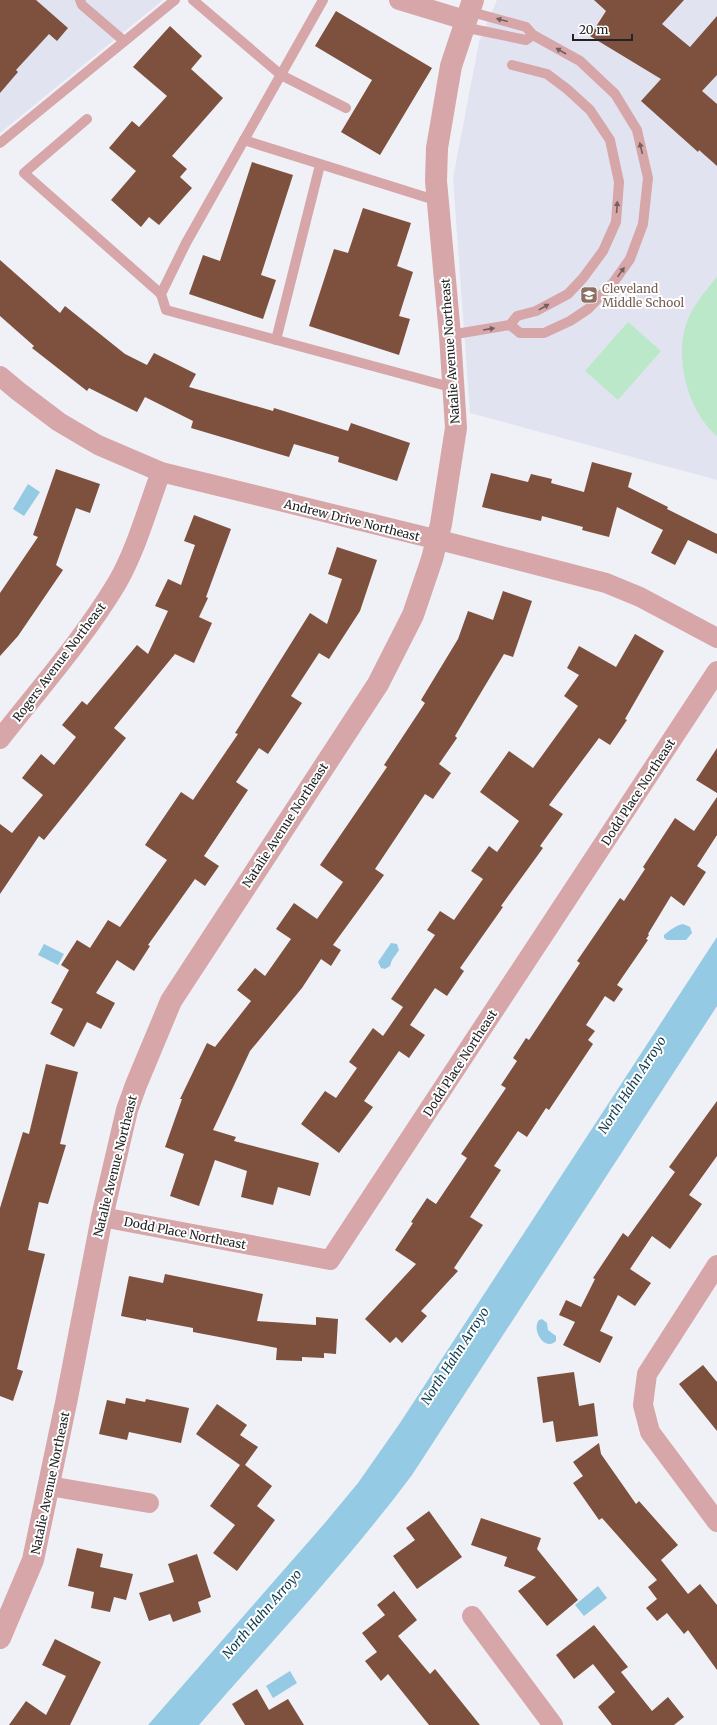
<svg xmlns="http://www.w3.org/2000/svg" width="717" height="1725" viewBox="0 0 717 1725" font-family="Merriweather,serif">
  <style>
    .built { fill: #e1e3f0 }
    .green { fill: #bce8ca }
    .water { fill: #94cae3 }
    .building { fill: #7d513d }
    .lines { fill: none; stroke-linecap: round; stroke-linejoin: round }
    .service { stroke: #d6a6a9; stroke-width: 10 }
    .minor { stroke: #d6a6a9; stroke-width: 20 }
    .tertiary { stroke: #d6a6a9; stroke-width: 22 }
    .oneway { fill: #745e60 }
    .labels { text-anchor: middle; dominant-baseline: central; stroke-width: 4; stroke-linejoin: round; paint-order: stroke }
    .education-label { font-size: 12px; fill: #785e54; stroke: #fff; text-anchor: start }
    .street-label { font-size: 12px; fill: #232325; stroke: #fff }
    .water-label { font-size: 13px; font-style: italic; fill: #0c3c4d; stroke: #fff }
  </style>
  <rect width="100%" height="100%" fill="#f0f0f7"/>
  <g class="built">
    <path d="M0 0H163L0 133Z"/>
    <path d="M497 0H717V480L470 413 453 178 479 42Z"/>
  </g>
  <g class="green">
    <path d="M717 277V436C687 411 672 353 689 317 696 302 706 290 717 277Z"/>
    <path d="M628 322 661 351 618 400 585 371Z"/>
  </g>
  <g class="water">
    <path d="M28 484 40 492 24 516 13 509Z"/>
    <path d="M683 924 690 927 692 933 686 940H667L664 938V935C670 930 675 926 683 924Z"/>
    <path d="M717 937V1006L412 1475C347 1562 270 1643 199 1725H148L324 1524 358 1483 400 1423Z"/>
    <path d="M391 943 397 944 399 950 392 960 390 966 385 969 381 968 378 962Z"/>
    <path d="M44 944 64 954 58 965 38 955Z"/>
    <path d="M542 1319 547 1323 548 1330 556 1336V1341C545 1352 531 1330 539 1320Z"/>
    <path d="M598 1586 607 1598 584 1616 575 1605Z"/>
    <path d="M290 1671 297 1683 273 1698 266 1686Z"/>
  </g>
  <g class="building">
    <path d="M0 0H36L68 28 57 41 49 34 16 70 18 72 0 93Z"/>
    <path d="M594 0H684L662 24 690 47 717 16V75L702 91 717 104V166L699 150 698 152 641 101 661 79 590 36 606 11Z"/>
    <path d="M336 11 432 68 380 155 341 132 372 80 315 46Z"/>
    <path d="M170 26 202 56 191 69 223 98 172 156 187 169 180 177 192 188 159 225 149 217 141 227 111 200 136 171 109 148 132 121 139 127 167 96 133 67Z"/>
    <path d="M252 162 293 175 261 275 276 280 263 319 189 294 203 255 220 261Z"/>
    <path d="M363 208 411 223 397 266 413 272 399 316 410 319 399 355 309 326 334 249 348 253Z"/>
    <path d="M0 260 60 313 65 306 125 354 147 365 154 353 196 374 189 387 273 411 274 408 348 431 351 423 410 443 397 481 338 462 339 457 294 444 289 457 191 428 193 421 145 397 137 412 89 388 87 391 32 348 34 346 0 316Z"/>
    <path d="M592 462 632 473 628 487 668 507 667 509 717 534V554L688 540 675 565 651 553 663 530 617 507 609 537 582 530 583 527 542 516 541 521 482 507 491 473 528 482 531 474 552 479 551 483 584 492Z"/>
    <path d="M56 469 100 484 90 513 76 508 56 565 63 570 18 636 0 656V593L38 537 33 535Z"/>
    <path d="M194 515 231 529 206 597 208 598 199 617 212 623 194 663 175 654 114 728 126 738 44 840 39 836 0 894V824L12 833 43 795 22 778 41 754 54 765 76 737 62 725 82 701 87 705 137 645 148 654 168 611 155 606 168 579 181 585 195 545 184 541Z"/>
    <path d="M337 547 377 560 360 611 329 659 319 653 291 696 302 703 268 754 259 748 236 782 248 790 204 856 219 866 205 886 195 879 148 945 150 946 134 971 117 960 96 993 115 1003 101 1029 87 1022 74 1047 50 1034 63 1009 51 1003 69 970 61 965 77 940 90 948 108 920 120 927 167 860 145 845 181 792 193 800 238 734 235 733 310 613 327 624 342 579 328 574Z"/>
    <path d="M503 591 532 601 513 657 504 654 455 736 457 738 439 764 451 773 433 799 425 794 375 869 384 875 333 945 341 950 331 966 321 959 302 988 250 1051 213 1130 236 1137 234 1141 319 1163 310 1196 278 1187 273 1205 241 1197 247 1171 215 1160 199 1206 170 1196 184 1154 165 1147 182 1099H180L207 1043 215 1047 251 1001 237 990 255 968 265 976 291 939 276 929 294 903 317 919 343 882 320 865 387 767 384 765 425 703 421 700 458 639 468 611 493 620Z"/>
    <path d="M635 634 664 651 625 719 627 720 610 745 599 738 549 805 563 814 540 846 543 848 501 906 503 907 460 968 464 971 447 996 435 988 410 1025 425 1035 409 1058 399 1051 364 1101 373 1107 339 1153 301 1124 325 1091 336 1098 357 1068 349 1062 373 1028 383 1036 403 1007 391 999 435 935 427 930 440 911 454 920 483 879 471 871 489 846 497 852 519 821 480 792 509 751 533 768 578 706 564 696 579 675 567 668 579 646 616 667Z"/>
    <path d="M717 748V793L696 780Z"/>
    <path d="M717 797V835L697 866 706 872 684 906 671 896 648 934 649 935 646 939 648 940 617 985 623 989 614 1002 605 996 586 1025 595 1031 588 1040 593 1044 549 1110 546 1108 527 1137 518 1131 494 1166 501 1170 470 1217 483 1225 454 1268 458 1271 421 1311 427 1316 402 1343 396 1337 390 1343 365 1319 416 1264 395 1250 413 1223 411 1222 427 1198 436 1204 467 1158 461 1154 506 1088 501 1085 517 1061 513 1058 526 1038 529 1040 580 963 577 961 620 898 624 901 645 869 643 867 675 818 694 831Z"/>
    <path d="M46 1064 78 1072 60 1144 66 1145 48 1204 39 1202 28 1250 45 1254 17 1369 23 1371 13 1401 0 1396V1208L23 1132 29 1134Z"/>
    <path d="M717 1101V1156L689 1195 702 1204 670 1249 652 1236 630 1269 651 1283 635 1306 618 1295 600 1331 613 1337 600 1363 563 1345 575 1322 559 1315 566 1300 581 1307 595 1279 593 1278 623 1233 628 1237 675 1172 669 1167Z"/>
    <path d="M165 1274 263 1294 257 1321 316 1325V1317L338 1319 336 1354 324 1353V1358L302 1357V1361L276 1360 277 1348 193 1332V1328L146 1319V1321L121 1316 129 1276 163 1283Z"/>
    <path d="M703 1365 717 1382V1431L679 1384Z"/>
    <path d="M574 1372 579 1406 594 1403 598 1436 556 1442 553 1421 543 1423 537 1377Z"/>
    <path d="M126 1398 145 1402 146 1399 189 1408 181 1443 129 1432 127 1440 99 1434 107 1400 125 1404Z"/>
    <path d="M217 1404 247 1425 240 1435 258 1447 245 1465 272 1486 257 1506 275 1520 237 1571 213 1553 235 1525 210 1506 240 1465 196 1434Z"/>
    <path d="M599 1443 601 1454 636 1504 639 1501 678 1545 661 1560 688 1594 700 1584 717 1605V1670L688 1630 684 1634 667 1613 657 1621 646 1608 657 1599 648 1587 657 1580 602 1518 599 1520 573 1483 583 1476 573 1462Z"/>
    <path d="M429 1511 462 1557 417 1589 393 1556 415 1540 406 1528Z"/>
    <path d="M481 1518 541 1538 537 1549 578 1600 547 1626 518 1591 536 1577 504 1566 507 1557 471 1545Z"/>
    <path d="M77 1548 103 1554 100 1567 133 1574 126 1600 114 1597 110 1612 91 1608 94 1592 68 1586Z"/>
    <path d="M197 1554 211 1597 198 1602 201 1612 173 1622 170 1614 149 1621 139 1593 174 1582 168 1564Z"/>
    <path d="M394 1591 417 1620 398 1636 430 1674 435 1669 480 1725H429L388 1674 381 1681 365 1661 377 1652 362 1633 385 1615 377 1605Z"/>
    <path d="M594 1625 628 1667 621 1672 652 1711 668 1697 684 1717 674 1725H612L598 1707 615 1692 593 1664 574 1679 556 1655Z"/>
    <path d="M55 1639 101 1662 70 1725H9L26 1701 46 1715 66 1676 42 1665Z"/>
    <path d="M257 1689 269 1710 288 1699 304 1725H245L232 1704Z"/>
  </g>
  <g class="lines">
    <g class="service">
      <path d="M80 0 82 5 124 41"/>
      <path d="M193 0 281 75 346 108"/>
      <path d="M323 0 186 243 161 294 166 310 454 388"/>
      <path d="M468 11 526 27 533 35"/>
      <path d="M87 119 24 173 161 294"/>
      <path d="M244 140 438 201"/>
      <path d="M0 143 175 0"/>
      <path d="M510 325 517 316 536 311 568 294 583 278 603 251 616 222 619 182 610 140 590 110 567 89 547 74 512 65"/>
      <path d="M450 335 510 325 520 333H544L570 321 588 309 613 283 630 259 643 224 648 178 637 130 615 94 580 61 533 35 526 40 463 27"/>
      <path d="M276 340 320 165"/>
    </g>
    <g class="minor">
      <path d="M399 0 465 20"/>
      <path d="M0 376 18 391 59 422 98 445 161 472 455 544 606 583 640 597 717 638"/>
      <path d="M0 739C40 688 84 638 117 583 137 548 147 509 161 472"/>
      <path d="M102 1217 330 1260 717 671"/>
      <path d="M717 1265 647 1374 643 1405 650 1432 717 1522"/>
      <path d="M49 1486 149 1503"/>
      <path d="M472 1616 553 1725"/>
    </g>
    <path class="tertiary" d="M0 1638 33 1560 66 1403 102 1217 127 1110 136 1085 171 1001 378 684 413 615 432 559 441 524 456 428 450 335 436 181 437 148 451 66 473 0"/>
  </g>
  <defs><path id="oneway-solid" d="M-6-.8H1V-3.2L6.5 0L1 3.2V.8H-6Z"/></defs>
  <g class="oneway">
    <use href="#oneway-solid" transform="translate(502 20) rotate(-165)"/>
    <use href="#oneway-solid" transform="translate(561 51) rotate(-150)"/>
    <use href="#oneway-solid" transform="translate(641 148) rotate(-103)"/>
    <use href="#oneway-solid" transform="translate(617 207) rotate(-86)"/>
    <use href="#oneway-solid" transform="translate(621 272) rotate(-54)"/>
    <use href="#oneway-solid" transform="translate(544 307) rotate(-29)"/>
    <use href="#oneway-solid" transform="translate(489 329) rotate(-9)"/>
  </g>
  <defs>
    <symbol id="school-square" viewBox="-11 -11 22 22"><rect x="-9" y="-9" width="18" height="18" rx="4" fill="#8d6e63" stroke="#fff"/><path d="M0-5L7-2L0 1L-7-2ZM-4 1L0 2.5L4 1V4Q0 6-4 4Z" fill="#fff"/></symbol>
  </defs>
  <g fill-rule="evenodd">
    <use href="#school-square" x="579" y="285" width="20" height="20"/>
  </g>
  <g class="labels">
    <g class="education-label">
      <text x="602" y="288">Cleveland<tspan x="602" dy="14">Middle School</tspan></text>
    </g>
    <g class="street-label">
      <text transform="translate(450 351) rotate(-94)">Natalie Avenue Northeast</text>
      <text transform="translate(352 520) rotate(14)">Andrew Drive Northeast</text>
      <text transform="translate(59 662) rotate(-53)">Rogers Avenue Northeast</text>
      <text transform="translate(638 792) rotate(-57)">Dodd Place Northeast</text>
      <text transform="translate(285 825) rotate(-57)">Natalie Avenue Northeast</text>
      <text transform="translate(460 1063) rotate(-57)">Dodd Place Northeast</text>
      <text transform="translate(115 1166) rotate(-76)">Natalie Avenue Northeast</text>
      <text transform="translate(185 1233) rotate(11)">Dodd Place Northeast</text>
      <text transform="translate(50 1483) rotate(-78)">Natalie Avenue Northeast</text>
    </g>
    <g class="water-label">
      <text transform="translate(632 1085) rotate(-57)">North Hahn Arroyo</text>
      <text transform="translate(455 1356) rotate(-57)">North Hahn Arroyo</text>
      <text transform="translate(262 1614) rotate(-49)">North Hahn Arroyo</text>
    </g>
  </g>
  <path d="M573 34v6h59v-6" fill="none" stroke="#232325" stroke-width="2"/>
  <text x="579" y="34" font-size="12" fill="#232325" stroke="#ffffff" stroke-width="3" paint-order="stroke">20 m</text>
</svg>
